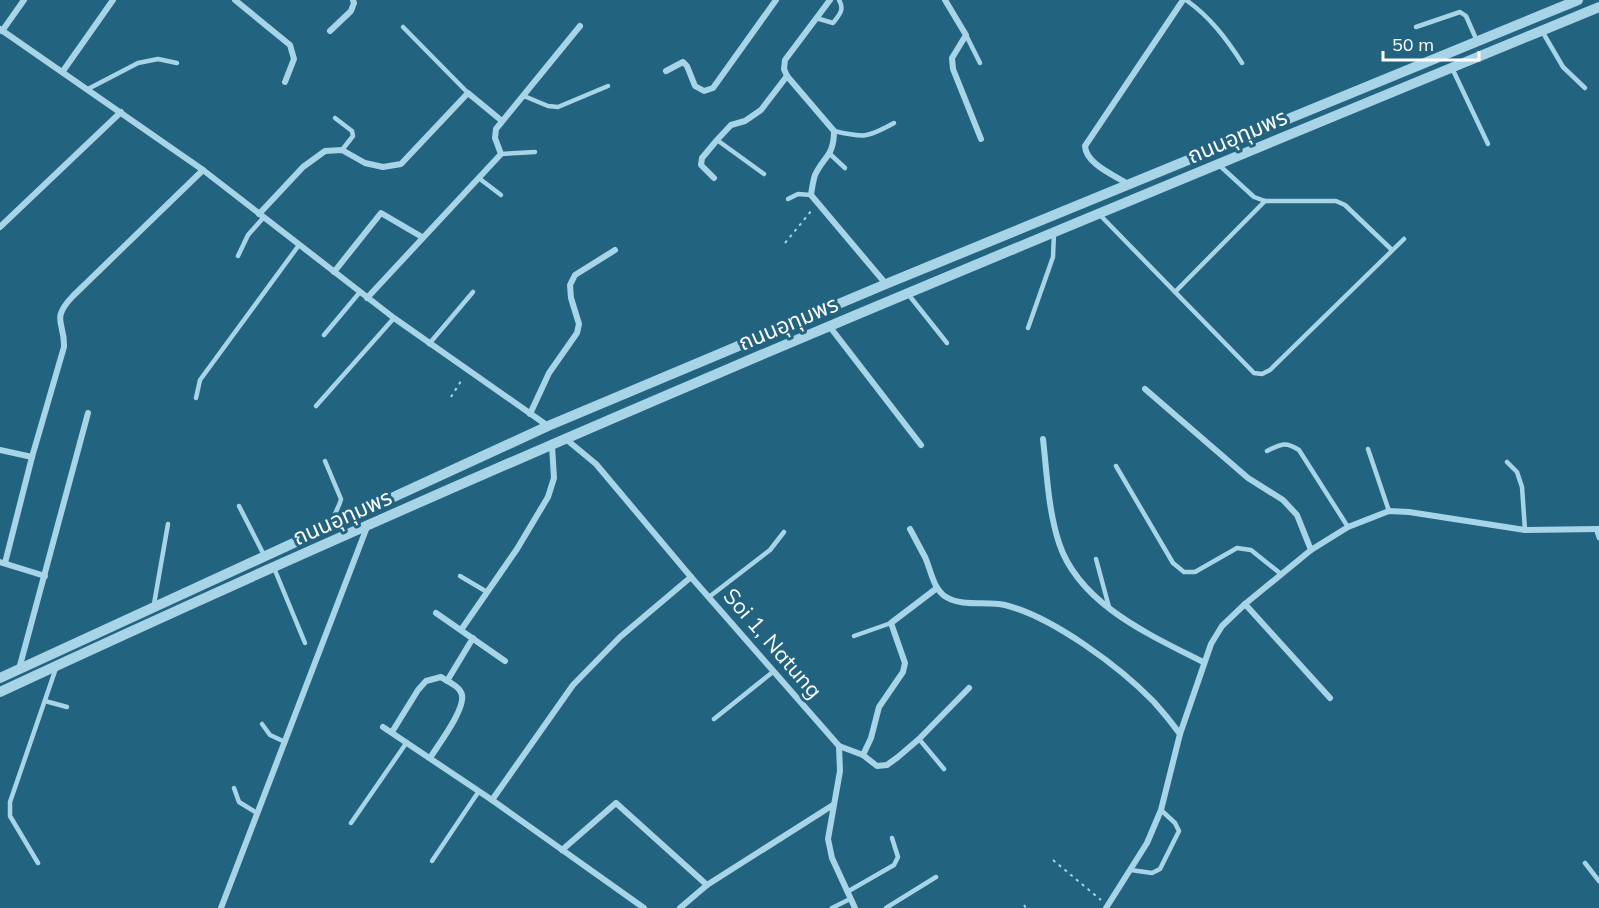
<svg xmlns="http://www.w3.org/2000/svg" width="1599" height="908" viewBox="0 0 1599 908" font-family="Mulish,'Noto Sans Thai',sans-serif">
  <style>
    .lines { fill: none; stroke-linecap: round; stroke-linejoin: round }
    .path { stroke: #a8d4e7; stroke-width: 2; stroke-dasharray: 3 4.5; stroke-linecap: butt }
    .service { stroke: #a8d4e7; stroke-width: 4.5 }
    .minor { stroke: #a8d4e7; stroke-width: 6 }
    .tertiary { stroke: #a8d4e7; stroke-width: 10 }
    .labels { text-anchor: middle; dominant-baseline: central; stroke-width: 6; stroke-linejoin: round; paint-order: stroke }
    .street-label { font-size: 22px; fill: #fff; stroke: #226380 }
  </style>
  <rect width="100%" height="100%" fill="#226380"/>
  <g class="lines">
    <g class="path">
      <path d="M785 243 812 210"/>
      <path d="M451 397 463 378"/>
      <path d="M1053 860 1101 900"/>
      <path d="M1024 905 1026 908"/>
    </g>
    <g class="service">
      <path d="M1186 0C1210 17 1226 38 1242 63"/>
      <path d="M816 18 833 23C839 15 845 10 839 0"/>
      <path d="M403 27 468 93"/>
      <path d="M1416 27 1460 12 1466 16 1477 41"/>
      <path d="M1542 31 1563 67 1585 88"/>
      <path d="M966 35 980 63"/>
      <path d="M1452 68 1488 144"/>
      <path d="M88 89 138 63 158 59 177 63"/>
      <path d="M524 96 548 106 558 107 608 86"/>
      <path d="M335 118 352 131 353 136 342 150"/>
      <path d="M834 131C864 138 867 138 894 123"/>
      <path d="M717 140 764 174"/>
      <path d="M501 154 535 152"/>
      <path d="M830 154 845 168"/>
      <path d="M1219 165 1254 197 1265 201H1336L1345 205 1392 250"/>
      <path d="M480 179 501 195"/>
      <path d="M788 199 798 194 811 195"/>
      <path d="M1099 214 1254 373 1262 374 1270 370 1404 239"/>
      <path d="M238 256 248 235 264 217"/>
      <path d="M1175 292 1265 201"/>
      <path d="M908 294 947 343"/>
      <path d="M1028 328 1053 257 1054 233"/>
      <path d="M324 335 360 292"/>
      <path d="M429 344 473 292"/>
      <path d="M196 398 200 380 299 245"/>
      <path d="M316 406 394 318"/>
      <path d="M1368 449 1389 511"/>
      <path d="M1267 451C1281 444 1285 441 1299 450L1348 527"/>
      <path d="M325 461 341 499C339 509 332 515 332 525"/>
      <path d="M1507 462 1517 472 1522 487 1525 530"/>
      <path d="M1116 466 1173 563 1184 572H1195L1237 548 1251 550 1281 574"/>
      <path d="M239 506 264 555"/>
      <path d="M1596 529 1599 538"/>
      <path d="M1096 559 1109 607"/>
      <path d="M274 568 305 643"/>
      <path d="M460 576 487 592"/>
      <path d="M709 597 770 550 784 532"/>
      <path d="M154 604 168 524"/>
      <path d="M854 636 891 623"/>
      <path d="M45 701 67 707"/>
      <path d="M714 719 774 671"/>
      <path d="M262 724 270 735 285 742"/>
      <path d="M919 739 944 769"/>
      <path d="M234 788 239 802 257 813"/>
      <path d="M351 823 407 742"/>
      <path d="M432 861 479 791"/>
      <path d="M38 863 10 816V802L56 668"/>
      <path d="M1585 863 1599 881"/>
      <path d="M1131 870 1152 873 1160 869 1179 831 1175 823 1161 810"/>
      <path d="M847 892 894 865 898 857 892 838"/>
      <path d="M832 908 850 899"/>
      <path d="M886 908 936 877"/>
    </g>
    <g class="minor">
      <path d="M235 0 290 45 294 59 285 82"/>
      <path d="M830 0 785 60 784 69 787 76 834 131C834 156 824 156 815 175 813 181 812 188 811 195L886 284"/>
      <path d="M945 0 966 35 952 58 953 69 981 139"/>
      <path d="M0 29 203 170 394 318 548 426"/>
      <path d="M2 31 24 0"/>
      <path d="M330 31 351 11 354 3 353 0"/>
      <path d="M63 71 113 0"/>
      <path d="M666 71 683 62 687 66 695 86 704 91 713 88 776 0"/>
      <path d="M714 178 701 165 702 158 717 140 731 125 745 121 761 110 787 76"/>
      <path d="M1128 184C1114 175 1086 164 1085 146L1183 0"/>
      <path d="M259 214 303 167 325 151 342 150 365 163 383 167 401 164 468 93 502 121"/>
      <path d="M0 227 121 112"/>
      <path d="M334 272 381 213 422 237"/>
      <path d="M367 298 501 154 495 138 496 129 580 26"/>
      <path d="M830 327 921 445"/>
      <path d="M1145 389 1248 478 1283 500 1297 515 1311 550"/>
      <path d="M530 414 549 373 577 333 579 324 571 298 570 285 575 275 615 250"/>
      <path d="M1043 439C1047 474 1048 509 1059 543 1079 604 1150 635 1203 662"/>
      <path d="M567 440 596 464 691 577 839 746 840 771 828 839 832 858 855 908"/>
      <path d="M0 450 32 457"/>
      <path d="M910 529C915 538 920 548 925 557 931 570 933 589 946 597 963 607 986 601 1005 605 1053 617 1120 667 1154 702 1163 712 1172 723 1180 734"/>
      <path d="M0 562 45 576"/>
      <path d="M5 563 32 457 64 347C65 322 50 320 73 296L203 170"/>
      <path d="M1245 604 1330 698"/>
      <path d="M436 613 505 661"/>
      <path d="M461 630 517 549 548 497 554 478 552 446"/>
      <path d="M19 669 88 413"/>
      <path d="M447 681 473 638"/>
      <path d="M383 727 492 800 644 908"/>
      <path d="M392 732 418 690 426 681 441 677C448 682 460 686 462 695 465 710 438 745 430 758"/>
      <path d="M839 746 863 755 877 766 887 765 898 757 919 739 969 688"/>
      <path d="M863 755 871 738 879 707 903 672 905 663 891 623 937 588"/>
      <path d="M492 800 573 685 620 637 691 577"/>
      <path d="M562 850 616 803 707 885"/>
      <path d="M221 908 367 527"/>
      <path d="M680 908 707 885 833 805"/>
      <path d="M1106 908 1147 843 1161 810 1180 734 1211 644 1222 626 1245 604 1311 550 1348 527 1389 511 1409 512 1525 530 1599 529"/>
    </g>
    <g class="tertiary">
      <path d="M0 678 548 426 886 284 1578 0"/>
      <path d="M0 692C525 447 1063 228 1599 7"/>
    </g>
  </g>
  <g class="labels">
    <g class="street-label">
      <text transform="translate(1237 136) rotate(-23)">ถนนอุทุมพร</text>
      <text transform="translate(788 323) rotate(-23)">ถนนอุทุมพร</text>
      <text transform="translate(342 517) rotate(-24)">ถนนอุทุมพร</text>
      <text transform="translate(773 643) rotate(49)">Soi 1, Natung</text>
    </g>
  </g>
  <path d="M1383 51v9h96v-9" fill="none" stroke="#ffffff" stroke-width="3"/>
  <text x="1392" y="51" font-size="18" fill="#ffffff" stroke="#226380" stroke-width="4.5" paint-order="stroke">50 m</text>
</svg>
